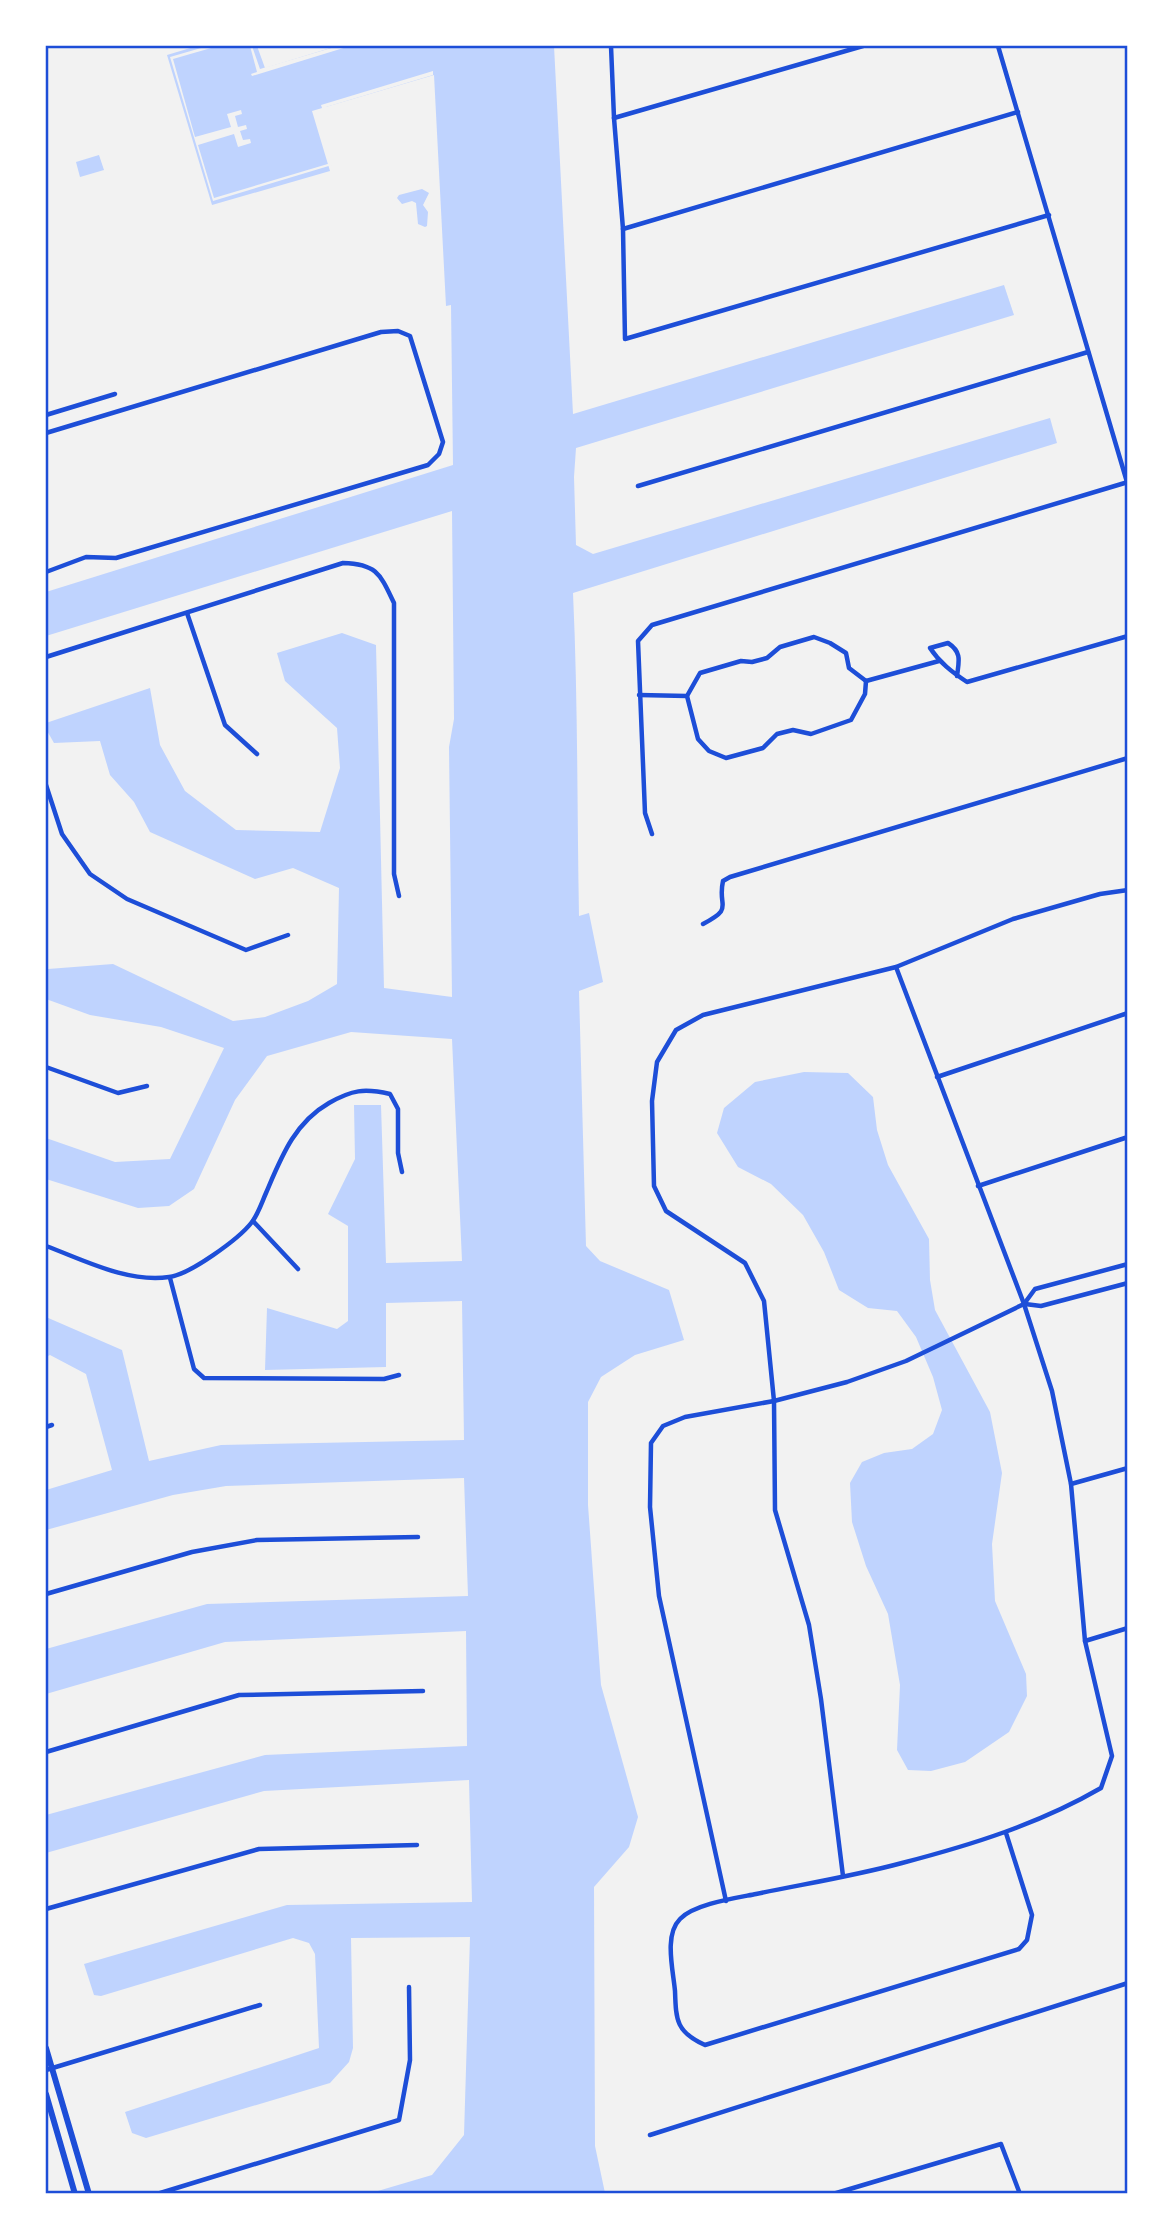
<svg xmlns="http://www.w3.org/2000/svg" width="1173" height="2239" viewBox="0 0 1173 2239" font-family="Spectral,serif">
  <style>
    .water { fill: #bfd3fe }
    .pier { fill: #f2f2f2 }
    .lines { fill: none; stroke-linecap: round; stroke-linejoin: round }
    .minor { stroke: #1d4ed8; stroke-width: 4.5 }
    .tertiary { stroke: #1d4ed8; stroke-width: 6 }
    .neatline { fill: none; stroke: #1d4ed8; stroke-width: 2.5 }
  </style>
  <rect width="100%" height="100%" fill="#f2f2f2"/>
  <g class="water">
    <path d="M197 46H257L265 68 337 46H554L573 414 1004 285 1014 315 576 448 574 477 576 545 593 554 1050 418 1057 443 573 593C578 700 577 808 579 916L589 913 603 982 579 991 586 1246 600 1261 669 1290 684 1340 635 1355 601 1377 588 1402V1505L601 1685 638 1817 629 1847 594 1887 595 2146 605 2193H371L432 2175 464 2135 470 1937 351 1938 353 2048 349 2062 330 2083 146 2138 132 2133 125 2112 319 2048 315 1954 309 1943 293 1938 101 1996 94 1995 84 1964 287 1905 472 1902 469 1780 264 1791 46 1853V1815L265 1755 467 1746 466 1631 225 1642 46 1694V1649L207 1604 468 1596 464 1478 226 1486 173 1495 46 1530V1490L112 1470 86 1374 50 1355 46 1357V1317L122 1350 149 1461 221 1445 464 1440 462 1301 386 1303V1367L265 1370 267 1308 337 1329 348 1321V1226L328 1214 355 1159 354 1105H381L386 1263 462 1261 452 1039 351 1032 267 1056 235 1100 194 1189 169 1206 138 1208 46 1179V1138L115 1162 170 1159 224 1048 161 1027 90 1015 46 999V967L48 969 113 964 233 1021 265 1017 308 1001 337 984 339 888 293 868 255 879 150 832 134 802 110 775 100 741 54 743 46 729V723L150 688 160 745 185 791 236 830 320 832 340 768 337 728 285 681 277 653 342 633 376 645 384 988 452 997 449 747 454 719 452 511 46 636V592L453 465 451 305 446 306 434 75 312 111 330 171 212 205 167 55Z"/>
    <path d="M99 155 104 170 80 177 76 162Z"/>
    <path d="M422 189 429 193 423 205 428 212 427 226 425 227 418 224 416 203 412 201 402 204 397 198 399 195Z"/>
    <path d="M804 1072 848 1073 873 1097 877 1130 888 1165 929 1239 930 1280 935 1310 990 1412 1002 1473 992 1544 995 1601 1026 1674 1027 1696 1009 1732 965 1762 931 1771 908 1770 897 1750 900 1685 888 1614 866 1566 852 1522 850 1483 862 1462 884 1453 912 1449 933 1434 942 1410 933 1377 916 1337 897 1311 868 1308 839 1290 824 1252 803 1215 771 1184 738 1167 717 1133 724 1108 755 1082Z"/>
  </g>
  <g class="pier">
    <path d="M208 46H218L173 59 195 137 231 127 227 114 241 110 242 114 235 116 238 127 246 125 247 129 240 131 243 140 250 139 251 143 238 147 234 134 198 145 214 198 331 163 332 165 213 201 170 57Z"/>
    <path d="M250 46H252L260 69 338 46H350L252 76 251 74 257 72Z"/>
    <path d="M433 71V75L326 107V110L323 111 321 105Z"/>
  </g>
  <g class="lines">
    <g class="minor">
      <path d="M611 46 614 118 623 229 625 339 1049 215"/>
      <path d="M998 46 1127 482"/>
      <path d="M614 118 863 46"/>
      <path d="M623 229 1018 112"/>
      <path d="M46 415 115 394"/>
      <path d="M46 433 381 332 398 331 410 336 443 442 439 454 428 465 116 558 86 557 46 572"/>
      <path d="M638 486 1088 352"/>
      <path d="M187 613 225 725 257 754"/>
      <path d="M46 657 343 563C377 564 380 574 394 603V874L399 896"/>
      <path d="M957 676C959 661 962 652 948 643L930 648C940 663 952 672 967 682L1128 636"/>
      <path d="M866 681 939 661"/>
      <path d="M639 695 687 696 700 673 741 661 752 662 767 658 780 647 814 637 830 643 846 653 849 668 866 681"/>
      <path d="M687 696 698 739 709 751 726 758 763 748 777 734 793 730 811 734 851 720 865 694 866 681"/>
      <path d="M46 785 62 834 90 874 127 899 246 950 288 935"/>
      <path d="M652 834 645 813 638 641 652 625 1128 482"/>
      <path d="M703 924C735 907 717 908 723 881L730 877 1128 758"/>
      <path d="M896 967 1024 1304 1052 1391 1071 1484 1085 1641 1112 1756 1101 1788C1039 1824 971 1845 902 1863 854 1876 804 1884 756 1894 736 1898 694 1904 680 1919 664 1935 673 1969 675 1991 676 2020 676 2032 705 2045L1019 1949 1027 1940 1032 1915 1006 1833"/>
      <path d="M46 1067 118 1093 147 1086"/>
      <path d="M937 1077 1128 1013"/>
      <path d="M978 1186 1128 1137"/>
      <path d="M253 1221 298 1269"/>
      <path d="M46 1246C84 1260 127 1283 169 1277 189 1275 239 1239 252 1222 258 1214 262 1202 266 1193 281 1158 294 1123 329 1103 352 1090 364 1088 390 1094L398 1109V1153L402 1172"/>
      <path d="M170 1278 194 1369 204 1378 384 1379 399 1375"/>
      <path d="M1025 1304 1041 1306 1128 1283"/>
      <path d="M46 1427 52 1425"/>
      <path d="M1071 1484 1128 1468"/>
      <path d="M46 1594 192 1552 257 1540 418 1537"/>
      <path d="M1085 1641 1128 1628"/>
      <path d="M46 1752 239 1695 423 1691"/>
      <path d="M843 1876 821 1699 809 1625 775 1510 774 1401 764 1301 745 1263 666 1211 654 1186 652 1101 657 1062 676 1030 703 1015 896 967 1013 919 1100 894 1128 890"/>
      <path d="M726 1901 659 1596 650 1507 651 1443 663 1426 685 1417 774 1401 847 1382 906 1361 1024 1304 1035 1289 1128 1264"/>
      <path d="M46 1909 259 1849 417 1845"/>
      <path d="M46 2070 260 2005"/>
      <path d="M650 2135 1128 1983"/>
      <path d="M157 2194 399 2120 410 2060 409 1987"/>
      <path d="M833 2194 1001 2144 1020 2194"/>
    </g>
    <g class="tertiary">
      <path d="M46 2048 89 2194"/>
      <path d="M46 2094 75 2194"/>
    </g>
  </g>
  <rect width="1173" height="2239" fill="none" stroke="#ffffff" stroke-width="94"/>
  <rect x="47" y="47" width="1079" height="2145" class="neatline"/>
</svg>
